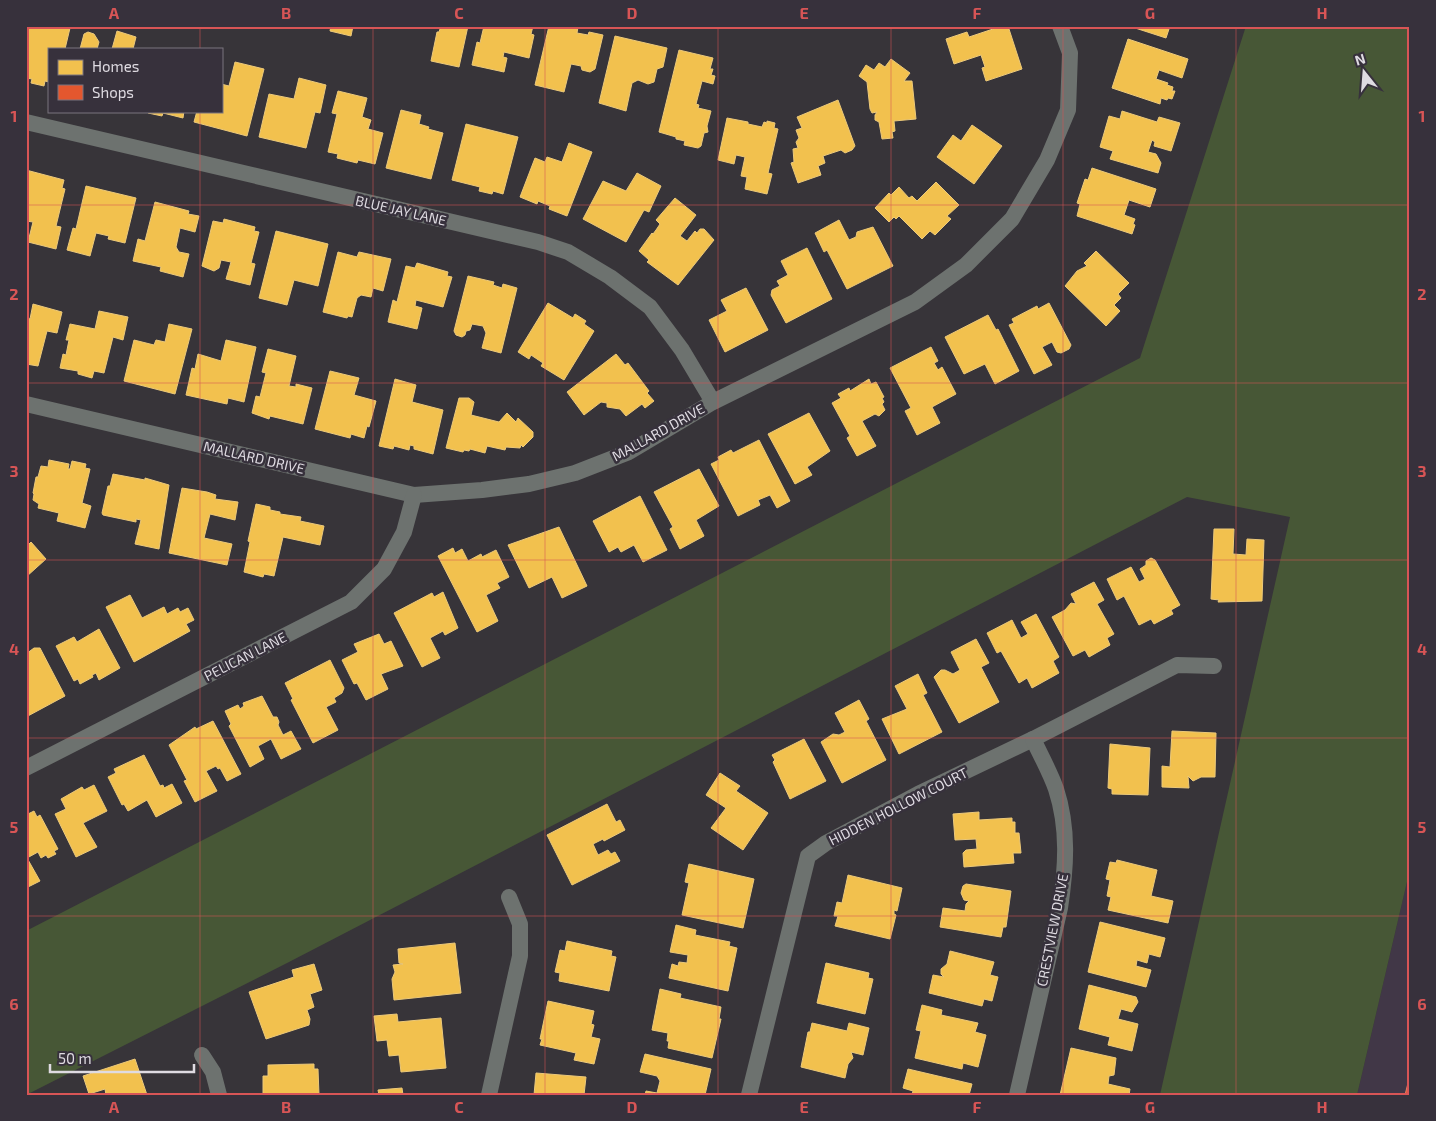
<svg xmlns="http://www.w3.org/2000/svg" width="1436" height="1121" viewBox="0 0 1436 1121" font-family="'Exo 2',sans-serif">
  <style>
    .built { fill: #413747 }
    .green { fill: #475736 }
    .homes { fill: #f2c14e; stroke: #ecc97a }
    .shops { fill: #e4572e; stroke: #e27f64 }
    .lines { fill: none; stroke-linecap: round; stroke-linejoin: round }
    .street { stroke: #6d726f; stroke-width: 16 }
    .grid { fill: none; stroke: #d85556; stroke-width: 1; stroke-opacity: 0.55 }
    .labels { text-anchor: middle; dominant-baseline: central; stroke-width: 5; stroke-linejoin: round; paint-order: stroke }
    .street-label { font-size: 14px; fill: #dfdbe2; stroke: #37313c }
    .neatline { fill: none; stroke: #d85556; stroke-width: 2 }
    .grid-label { font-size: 16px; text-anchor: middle; font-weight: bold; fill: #d85556 }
  </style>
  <rect width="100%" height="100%" fill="#373439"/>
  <path class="built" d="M1410 869V1095H1357Z"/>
  <path class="green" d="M1246 26H1410V869L1357 1095H1160L1290 517 1187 497 289 962 26 1095V931L1140 358Z"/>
  <g class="homes">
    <path d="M26 26H62L70 28 65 49H49V82L45 81 44 86 31 83 32 79 26 78Z"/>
    <path d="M331 26H353L351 36 330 31Z"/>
    <path d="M441 26H468L459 67 431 61 437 32H439Z"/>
    <path d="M484 26H533L531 34 534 35 529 58 504 52 503 57 507 58 504 72 472 65 477 42 480 43Z"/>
    <path d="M549 26H574L578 27 577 33 588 35 589 32 603 35 595 69 590 72 582 70 581 66 571 64 564 92 535 85Z"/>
    <path d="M1002 26H1008L1022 69 986 81 982 68 985 67 981 55 954 64 946 39 967 32 969 37Z"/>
    <path d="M1129 26H1170L1166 38Z"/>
    <path d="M117 31 136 37 133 49H112Z"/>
    <path d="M88 32 94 34 99 42 97 49H80L84 34Z"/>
    <path d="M615 36 667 48 663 67 657 69 654 82 648 84 638 80 632 83 626 111 599 103Z"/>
    <path d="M1128 39 1188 59 1182 78 1159 70 1156 79 1168 83 1167 85 1173 87 1172 91H1175L1172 99 1168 98 1167 100 1161 98 1160 104 1112 88Z"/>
    <path d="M679 50 713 58 710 69H713L711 75 715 76 713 84 702 81 696 104 699 105 698 108 711 111 707 126 708 132 704 133 701 146 698 148 684 145 685 141 676 139V137L659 132Z"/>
    <path d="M891 59 910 73 904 81H912L916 119 894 121 895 131 892 132 893 138 882 139 879 122 875 120V115L877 112 872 113 870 109 867 82 859 76 866 65 874 70 879 63 885 67Z"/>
    <path d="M235 62 264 69 247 136 194 122 197 111H221V84L229 86Z"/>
    <path d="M299 78 326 85 320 113 315 112 306 148 259 137 269 94 294 99Z"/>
    <path d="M338 91 367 98 362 117 371 120 368 129 383 133 375 164 358 160 357 163 337 158 338 154 328 152 337 114 332 113Z"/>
    <path d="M838 100 855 146 852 150 845 153 841 150 823 156 825 163 818 166 821 175 798 183 791 163 794 162 793 149 798 148 796 142 799 138 796 130 802 128 797 117Z"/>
    <path d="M401 110 421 115 419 124 429 127 428 129 443 133 431 179 386 168Z"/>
    <path d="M148 111H184L183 118 163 113 162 116 148 113Z"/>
    <path d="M1122 111 1157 122 1159 117 1180 123 1171 151 1154 146 1155 142 1152 140 1148 152 1156 154 1161 163 1158 173 1110 159 1113 151 1100 147 1109 116 1120 119Z"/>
    <path d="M727 118 748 122V124L762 127 764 122 767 123V121L775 123 774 128 778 129 768 173 772 174 767 194 745 189 747 177 741 176 745 157 736 155 734 164 718 160Z"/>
    <path d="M466 124 518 137 503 194 493 191 492 194 479 191 480 187 452 180Z"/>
    <path d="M972 125 1002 146 974 184 937 157 953 135 961 141Z"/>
    <path d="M569 143 592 152 567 216 549 209 550 206 538 201 537 204 520 197 535 158 545 162 547 157 562 162Z"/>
    <path d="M1092 168 1156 189 1150 207 1129 200 1124 215 1135 219 1133 224 1135 225 1132 234 1077 216 1080 204 1077 203 1085 179 1088 180Z"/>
    <path d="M26 170 64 180 62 188 65 189 56 226 61 227 56 249 28 242 33 222 26 221Z"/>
    <path d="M637 173 661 186 649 212 644 210 626 242 583 219 603 181 626 191Z"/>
    <path d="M936 182 959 205 947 216 951 219 935 235 930 231 922 239 899 216 896 219 894 217 889 222 875 208 889 193 891 195 899 187 909 198 912 196 917 201Z"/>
    <path d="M86 186 136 198 125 243 108 239 109 236 96 233 90 256 67 250 73 228 76 229Z"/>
    <path d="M675 198 696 215 680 236 687 241 695 231 697 233 700 229H704L714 240 678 285 647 262 649 260 639 251 652 233 653 234 656 230 660 224 656 220Z"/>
    <path d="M155 202 189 211 188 214 199 216 195 232 180 228 176 247 179 252 189 254 183 277 160 271 161 267 133 261 138 239 145 241Z"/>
    <path d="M224 219 255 227 254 231 259 232 251 263 255 264 250 285 226 279 231 262 221 260 219 268 214 271 202 266 213 221 223 223Z"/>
    <path d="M839 220 849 240 856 237 857 232 873 227 893 266 847 289 827 250 824 252 815 233Z"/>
    <path d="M276 231 328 244 318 286 294 280 287 305 259 298Z"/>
    <path d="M807 248 832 299 786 323 771 295 772 290 780 286 777 281 788 275 781 261Z"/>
    <path d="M1096 251 1129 283 1118 294 1121 298 1114 305 1120 311 1106 326 1065 286 1077 271 1087 266 1084 263Z"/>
    <path d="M338 252 357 257 359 252 391 259 383 291 373 288 371 297 361 295 357 298 352 317 348 316 347 318 323 312Z"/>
    <path d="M417 263 448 272 447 276 452 277 443 307 416 300 415 306 422 308 417 329 388 322 393 300 397 302 406 266 415 268Z"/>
    <path d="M468 276 494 282 493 285 502 288 503 284 517 288 501 353 482 348 486 333 483 326 472 324 470 330 466 331 465 335 462 337 456 335 454 331Z"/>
    <path d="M746 288 768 330 725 352 709 320 727 311 721 300Z"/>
    <path d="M548 303 573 318 575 314 586 321 584 324 594 331 564 380 541 366 543 363 531 355 529 359 518 352Z"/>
    <path d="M1049 303 1071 345 1069 349 1061 353 1057 352 1052 342 1042 347 1052 365 1034 374 1009 325 1014 323 1012 319 1037 306 1038 309Z"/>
    <path d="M33 304 62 312 57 333 47 331 38 366 26 364V318L30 319Z"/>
    <path d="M99 311 128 317 123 340 113 337 104 373 94 371 92 378 78 374V371L60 368 63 354 66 355 69 340H66L70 324 95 329Z"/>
    <path d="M988 315 996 330 998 329 1019 371 995 384 985 364 964 374 945 337Z"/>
    <path d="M169 324 192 329 175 394 124 381 134 340 154 345 156 340 165 342Z"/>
    <path d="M226 340 256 347 244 402 228 398 227 404 186 395 192 368 195 369 198 354 221 361Z"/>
    <path d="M931 347 938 361 934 363 938 370 942 367 956 394 932 407 940 423 917 435 905 411 911 408 890 368Z"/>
    <path d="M268 349 296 356 289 386 296 387V384L312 388 303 424 270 416 269 419 252 413 256 396 260 397 266 373 262 372Z"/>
    <path d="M616 354 625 365 628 363 649 391 647 393 654 401 645 408 642 404 626 416 620 409 607 407V403L601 402 584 415 567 392Z"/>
    <path d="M330 371 359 378 354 395 376 401 369 427 367 426 364 438 351 434 350 438 315 429Z"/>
    <path d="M395 379 416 385 412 402 443 410 433 454 414 449V446L410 445 409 450 394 446 393 449 379 446Z"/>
    <path d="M869 379 871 384 876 382 884 397 882 398 884 402 882 404 885 410 879 416 875 414 862 421 876 446 857 456 847 438 850 436 832 403 841 398 838 394 849 388 850 391Z"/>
    <path d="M459 398H469L474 402 471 415 499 422 507 413 516 422 518 418 533 432V437L523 447 521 445 520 448 506 447 505 450 487 446 485 453 470 449 469 451 464 450 463 452 446 448Z"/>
    <path d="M809 413 830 451 807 467 812 475 795 484 768 434Z"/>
    <path d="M759 440 790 501 777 508 770 495 758 500 760 505 738 516 711 464 719 460 718 457 731 450 733 453Z"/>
    <path d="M49 460 69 464 68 469H70L72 461 86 464 85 468 90 469 82 503 91 506 85 528 57 521 59 513 38 508 39 504 33 500 34 494 33 493 36 477H38L41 466 48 467Z"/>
    <path d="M699 469 719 506 696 520 704 536 680 549 670 529 673 527 654 492Z"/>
    <path d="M113 474 145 480V478L169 485 159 549 135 544 141 520 136 519V522L103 515 102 513 108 486H110Z"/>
    <path d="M182 488 207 492 216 495 215 499 238 502 235 520 210 514 204 538 232 544 227 565 169 553Z"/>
    <path d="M640 496 667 550 643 562 634 545 621 552 618 547 609 552 593 521Z"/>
    <path d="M256 504 270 507V510L280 512V514L301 517 300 521 324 526 320 545 283 537 274 576 264 574 263 577 244 572 250 542 248 541Z"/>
    <path d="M559 527 587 586 562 598 552 577 529 588 508 545Z"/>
    <path d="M1214 529H1234L1233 554 1246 555 1247 539 1264 540 1262 601 1218 602 1219 600 1211 599Z"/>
    <path d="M31 542 46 559 26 577V545L27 546Z"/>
    <path d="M453 548 455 553 462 549 468 561 481 554 482 557 496 550 509 577 497 583 500 588 486 595 498 621 477 632 438 556Z"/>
    <path d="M1151 558 1155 560 1180 605 1171 610 1173 614 1154 624 1151 619 1139 625 1124 596 1117 600 1107 579 1131 567 1139 582 1145 579 1140 569 1146 565V561Z"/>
    <path d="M1094 582 1104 600 1097 604 1114 634 1107 638 1110 645 1089 657 1085 650 1073 656 1052 617 1065 610 1071 603 1076 604 1071 594Z"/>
    <path d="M443 592 458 628 445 635 443 631 430 638 440 658 422 667 394 613 432 593 434 597Z"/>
    <path d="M130 595 142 618 164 607 167 614 178 608 180 612 188 608 194 620 186 624 190 631 134 662 106 607Z"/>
    <path d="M1036 614 1059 657 1053 661 1059 673 1032 688 1027 678 1019 683 1001 651 997 653 987 633 1012 620 1021 638 1028 634 1021 622Z"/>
    <path d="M99 629 120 668 99 680 96 673 92 675 93 677 80 684 78 679 74 681 56 646 74 637 77 642Z"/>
    <path d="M379 634 384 644 391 641 403 666 381 674 388 689 366 700 357 683 354 684 342 660 358 652 354 644Z"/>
    <path d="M976 639 989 663 981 667 999 702 959 723 934 677 941 670H945L953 674 960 670 951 652Z"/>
    <path d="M34 648H40L65 696 26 717V665L29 664 26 659V654Z"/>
    <path d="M330 660 344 688 342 693 334 698 336 702 326 707 338 730 313 743 291 700 293 699 285 683Z"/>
    <path d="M918 674 927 693 923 695 942 732 899 754 882 719 907 709 895 686Z"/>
    <path d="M262 696 273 717H277L279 722 278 725 283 735 291 731 301 749 281 759 271 739 258 746 264 759 250 767 229 726 231 724 225 711 238 705 240 709 244 706 243 703Z"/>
    <path d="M859 700 869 719 866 721 886 760 842 783 821 742 833 734 839 735 845 732 835 713Z"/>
    <path d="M213 721 241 774 227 781 220 768 218 769 216 766 206 771 217 791 195 802 184 781 187 780 169 745 195 727 196 729Z"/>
    <path d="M1172 731 1216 733 1215 777H1201L1193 781 1188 776 1189 788 1162 787V766L1170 767Z"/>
    <path d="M804 739 826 781 790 799 773 762 775 760 772 755Z"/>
    <path d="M1110 744 1150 748 1148 795 1112 794V789L1108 788Z"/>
    <path d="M144 755 160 786 163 785 164 788 172 784 182 803 156 817 147 800 128 811 124 804 122 805 108 777 116 773 114 769Z"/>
    <path d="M720 773 740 786 736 791 768 813 743 850 711 828 726 808 706 795Z"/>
    <path d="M94 785 107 811 83 823 97 847 76 857 55 814 66 809 61 799 82 787 84 790Z"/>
    <path d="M607 804 616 822 620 820 625 830 604 841 603 839 593 844 598 855 608 850 611 854 615 852 620 861 572 885 547 835Z"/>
    <path d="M34 811 37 817 40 815 58 849 54 851 56 854 48 858 46 855 41 858 38 852 27 858 40 881 26 888V815Z"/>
    <path d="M979 812V820L1012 818V822H1015V833H1019L1021 853H1013L1014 863 964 867 963 853 966 850 977 849 976 839 955 840 953 814Z"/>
    <path d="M1117 860 1157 870 1151 896 1173 901 1168 923 1108 910 1111 897 1107 896 1110 880 1106 879 1110 862 1116 863Z"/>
    <path d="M689 864 754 879 743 928 682 915 689 883 685 882Z"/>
    <path d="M848 875 902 888 897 911 894 910V914L896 915 890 939 835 926 838 916H834L837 902 842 903Z"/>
    <path d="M966 884 1011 891 1006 927H1003L1001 937 940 927 943 908 965 911 966 904 969 901 964 900 961 893 963 886Z"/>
    <path d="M1100 922 1165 938 1160 957 1149 954 1147 963 1137 960 1136 966 1151 970 1146 987 1088 972Z"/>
    <path d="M676 925 696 930 695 935 730 942 729 946 737 948 728 991 669 978 672 964 678 966 679 962 687 963 688 955 670 952Z"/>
    <path d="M567 941 612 951 611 956 616 957 609 991 559 981 560 973 555 972 560 950 565 951Z"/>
    <path d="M455 943 461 993 394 1000 392 979 395 972 393 965 403 964 399 963 398 949Z"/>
    <path d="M950 951 994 962 990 975 998 977 992 1001 984 999 982 1006 929 993 933 975 944 977 941 974V969L947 964Z"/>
    <path d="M826 963 869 973 868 978 873 979 865 1014 817 1003Z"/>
    <path d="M314 964 322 990 310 994 314 1007 307 1010 310 1019 309 1025 266 1039 249 992 294 977 292 970Z"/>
    <path d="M1089 985 1136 997 1138 1002 1132 1012 1121 1009 1118 1019 1138 1024 1132 1051 1108 1045 1110 1037 1079 1029Z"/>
    <path d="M660 989 681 994 680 998 721 1007 719 1019H721L712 1058 668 1048 669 1041H667L668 1033 652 1030Z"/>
    <path d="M548 1001 594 1011 591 1024 594 1025 591 1037 600 1039 594 1064 574 1060 576 1053 540 1045 542 1039H540Z"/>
    <path d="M922 1005 942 1010 941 1015 978 1023 975 1032 986 1035 978 1067 963 1063 962 1069 915 1058 921 1031 916 1030Z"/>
    <path d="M397 1014 398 1022 441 1018 446 1068 401 1072 399 1055 389 1056 387 1040 377 1041 374 1016Z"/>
    <path d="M812 1023 847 1031 849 1023 869 1028 863 1055 851 1052 853 1058 848 1064 845 1078 801 1067 808 1032H810Z"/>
    <path d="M1071 1048 1116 1058 1114 1075 1109 1076 1108 1084 1130 1089 1129 1095H1060Z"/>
    <path d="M645 1054 711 1069 705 1095H645L646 1091 657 1093 660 1081 657 1076 640 1072Z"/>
    <path d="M135 1059 147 1095H106L105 1089 89 1094 83 1076Z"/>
    <path d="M314 1064V1069H318L319 1095H263V1076H268V1065Z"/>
    <path d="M908 1069 972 1084 969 1095H912L913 1091 903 1088Z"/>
    <path d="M536 1073 586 1077 584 1095H534Z"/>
    <path d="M402 1088 403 1095H379L378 1090Z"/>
  </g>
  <path class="shops" d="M1410 1075V1095H1405Z"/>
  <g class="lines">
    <g class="street">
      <path d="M26 122 538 242 568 252 610 277 650 307 682 350 713 402"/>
      <path d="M26 404 414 495 482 490 529 484 575 473 629 452 713 402 915 302 966 265 1012 219 1047 160 1068 110 1070 53 1060 26"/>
      <path d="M26 768 351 602 384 569 404 532 414 495"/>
      <path d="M202 1055 213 1072 219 1095"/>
      <path d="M489 1095 520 956V924L509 897"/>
      <path d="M749 1095 808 856 826 843 918 794 1033 739 1177 665 1214 666"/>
      <path d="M1017 1095 1060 908C1066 868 1069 829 1056 789 1050 772 1041 756 1033 739"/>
    </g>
  </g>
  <path class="grid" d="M200 26V49M373 26V1095M545 26V1095M718 26V1095M891 26V1095M1063 26V1095M1236 26V1095M200 111V1095M26 205H1410M26 383H1410M26 560H1410M26 738H1410M26 916H1410"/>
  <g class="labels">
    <g class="street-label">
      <text transform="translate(401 210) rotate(13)">BLUE JAY LANE</text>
      <text transform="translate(658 432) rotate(-29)">MALLARD DRIVE</text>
      <text transform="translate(254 457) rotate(13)">MALLARD DRIVE</text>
      <text transform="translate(245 656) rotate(-27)">PELICAN LANE</text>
      <text transform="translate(898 806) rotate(-27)">HIDDEN HOLLOW COURT</text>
      <text transform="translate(1052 930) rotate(-79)">CRESTVIEW DRIVE</text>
    </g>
  </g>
  <rect width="1436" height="1121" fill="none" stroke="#37313c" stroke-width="55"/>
  <rect x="48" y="48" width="175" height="65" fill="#37313c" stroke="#7a757e"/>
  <rect x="58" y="60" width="25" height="15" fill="#f2c14e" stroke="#7a757e"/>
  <text x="92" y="72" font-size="15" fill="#dfdbe2">Homes</text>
  <rect x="58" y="85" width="25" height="15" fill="#e4572e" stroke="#7a757e"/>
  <text x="92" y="98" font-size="15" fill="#dfdbe2">Shops</text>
  <g transform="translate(1364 72) rotate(343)" stroke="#37313c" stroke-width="4" paint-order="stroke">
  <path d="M0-4L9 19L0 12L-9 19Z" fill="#dfdbe2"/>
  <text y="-8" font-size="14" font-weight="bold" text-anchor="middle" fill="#dfdbe2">N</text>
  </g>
  <path d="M50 1064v8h144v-8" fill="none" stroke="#dfdbe2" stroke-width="2.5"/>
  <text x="58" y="1064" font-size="15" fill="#dfdbe2" stroke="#37313c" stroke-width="4" paint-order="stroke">50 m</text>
  <rect x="28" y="28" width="1380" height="1066" class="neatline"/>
  <g class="grid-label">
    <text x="114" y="19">A</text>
    <text x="286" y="19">B</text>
    <text x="459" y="19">C</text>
    <text x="632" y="19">D</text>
    <text x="804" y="19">E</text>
    <text x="977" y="19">F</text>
    <text x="1150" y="19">G</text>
    <text x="1322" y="19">H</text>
    <text x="14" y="122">1</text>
    <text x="1422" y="122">1</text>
    <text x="14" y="300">2</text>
    <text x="1422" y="300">2</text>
    <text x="14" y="477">3</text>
    <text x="1422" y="477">3</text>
    <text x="14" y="655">4</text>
    <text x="1422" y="655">4</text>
    <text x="14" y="833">5</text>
    <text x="1422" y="833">5</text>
    <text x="14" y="1010">6</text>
    <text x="1422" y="1010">6</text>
    <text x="114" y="1113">A</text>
    <text x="286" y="1113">B</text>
    <text x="459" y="1113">C</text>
    <text x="632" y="1113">D</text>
    <text x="804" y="1113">E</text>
    <text x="977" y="1113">F</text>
    <text x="1150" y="1113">G</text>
    <text x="1322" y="1113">H</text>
  </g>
</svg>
